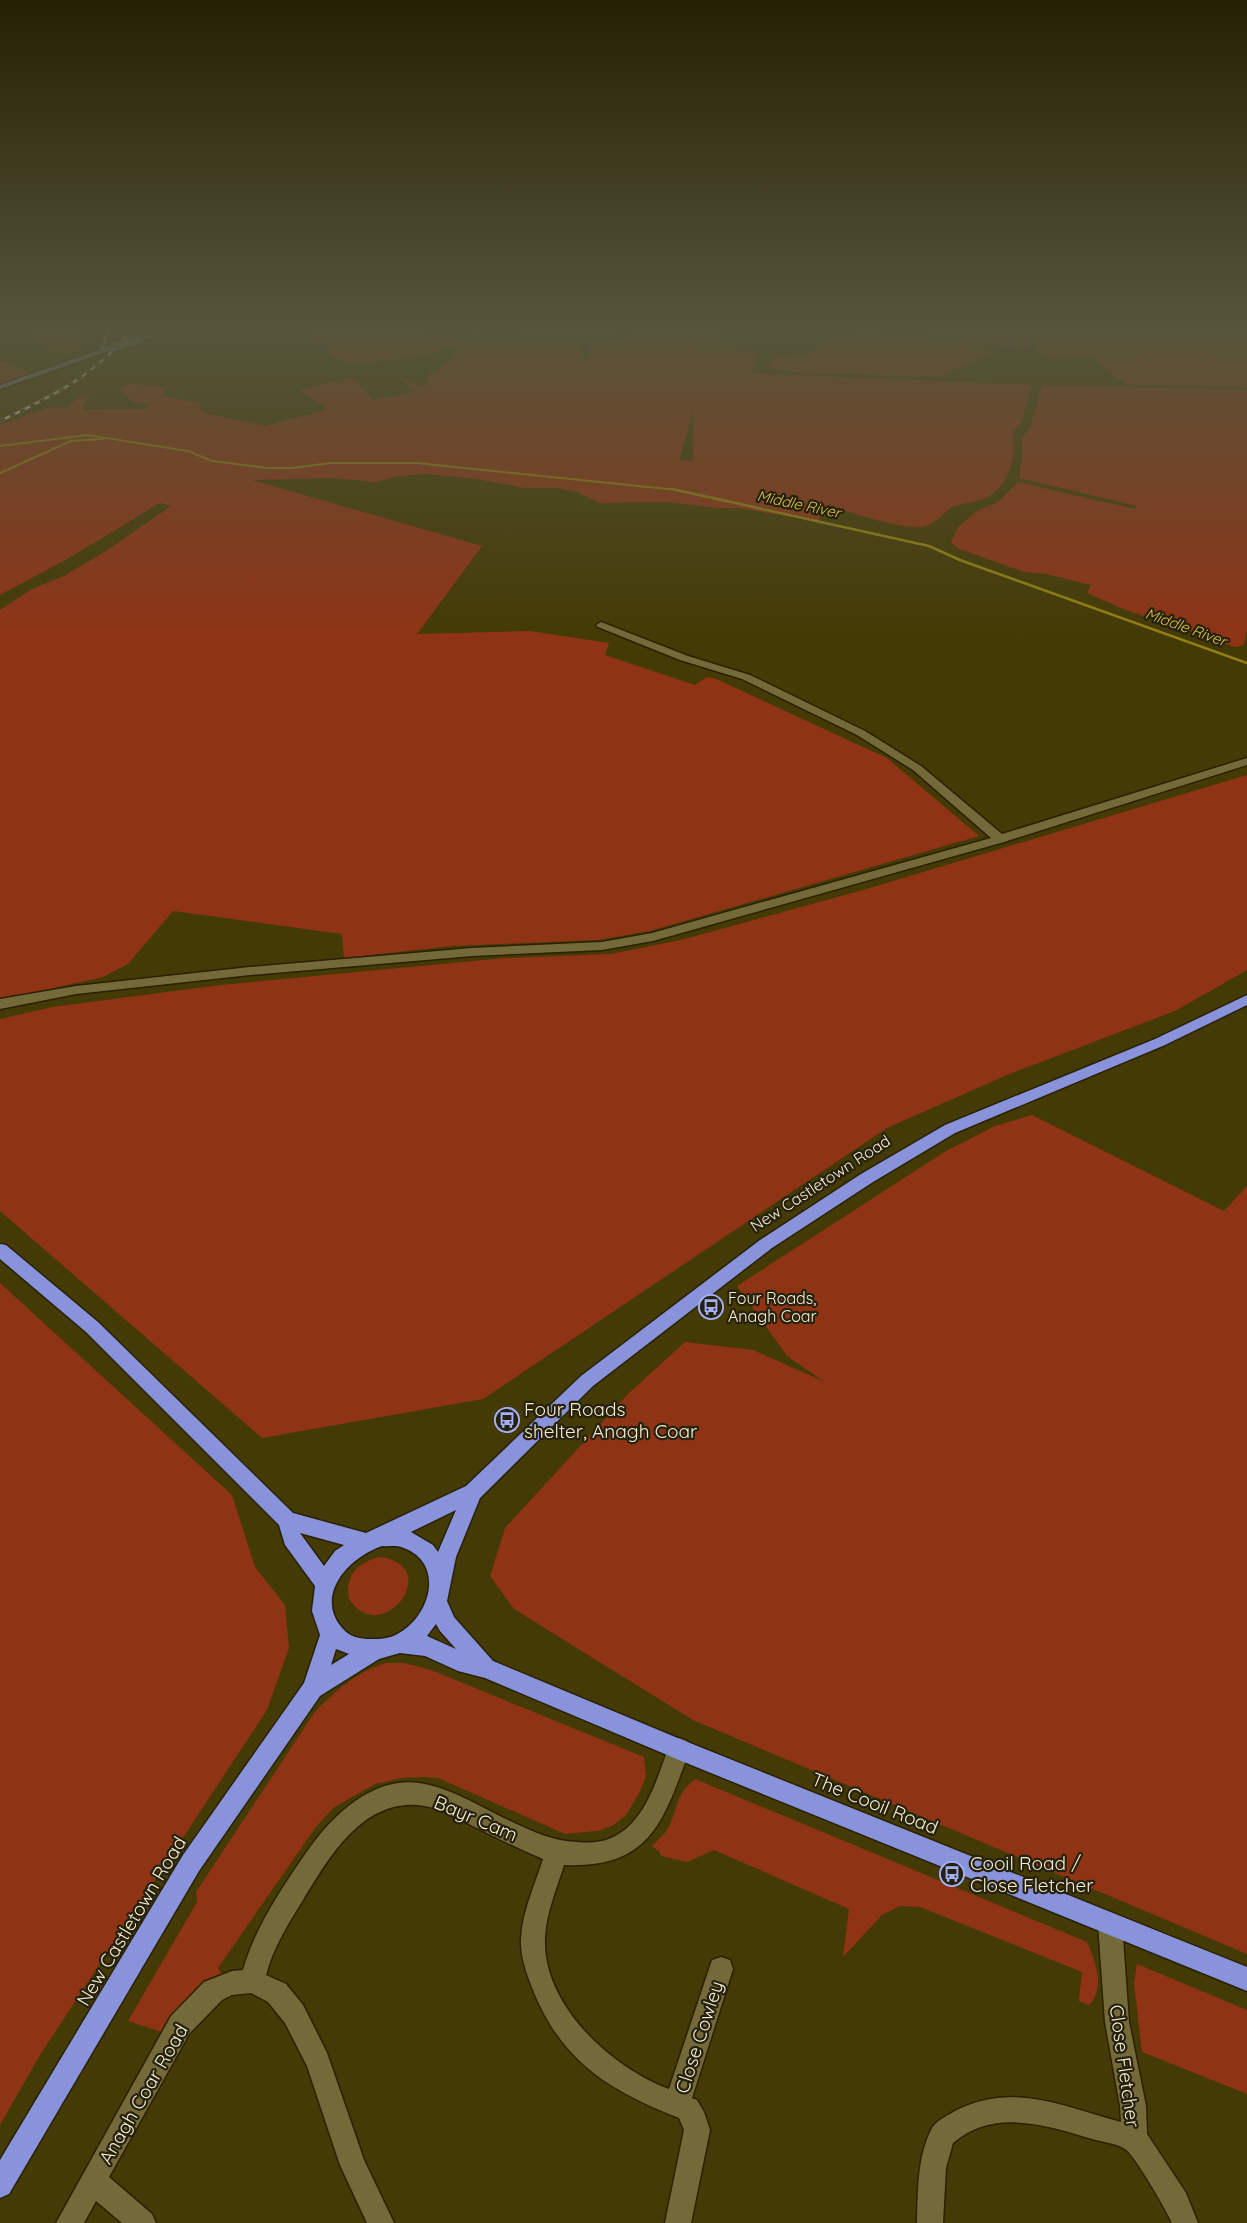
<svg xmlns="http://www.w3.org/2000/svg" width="1247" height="2223" viewBox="0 0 1247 2223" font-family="Quicksand,sans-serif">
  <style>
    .green { fill: #8f3315; fill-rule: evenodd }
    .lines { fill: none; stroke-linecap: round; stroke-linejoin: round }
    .stream-far1 { stroke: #948014; stroke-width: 2 }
    .stream { stroke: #948014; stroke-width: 2.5 }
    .minor-casing { stroke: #292100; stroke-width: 3 }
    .major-casing { stroke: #292100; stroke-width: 3 }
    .highway-casing { stroke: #292100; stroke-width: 3 }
    .minor { fill: #746939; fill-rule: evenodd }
    .major { fill: #81829b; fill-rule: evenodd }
    .highway { fill: #8993dc; fill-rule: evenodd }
    .rail-casing { stroke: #dcd6b9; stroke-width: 2.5 }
    .rail { stroke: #26210d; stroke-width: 2; stroke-dasharray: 5.5; stroke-linecap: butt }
    .major-bridge-casing { stroke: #292100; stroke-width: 9; stroke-linecap: butt }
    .major-bridge { stroke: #81829b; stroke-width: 8 }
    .labels { text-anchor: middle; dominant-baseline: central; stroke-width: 4.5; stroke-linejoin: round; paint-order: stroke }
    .far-water-label { font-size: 15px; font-style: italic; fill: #dcc247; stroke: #26210d }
    .street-label { font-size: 16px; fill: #f3edd4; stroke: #26210d }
    .poi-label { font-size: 16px; fill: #f3edd4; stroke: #26210d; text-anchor: start }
    .near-poi-label { font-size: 19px; fill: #f3edd4; stroke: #26210d; text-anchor: start }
    .near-street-label { font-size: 19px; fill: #f3edd4; stroke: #26210d }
  </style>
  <rect width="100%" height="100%" fill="#443a05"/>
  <g class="green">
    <path d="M19 327H83L82 345 74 353 45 352 49 348 46 344Z"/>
    <path d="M307 327C352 327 428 318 465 343 440 354 366 367 340 360 332 358 332 352 326 347 322 343 314 341 309 338Z"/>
    <path d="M447 327H504L479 336Z"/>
    <path d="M524 327H616L615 339 508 338 509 335Z"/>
    <path d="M626 327H722L724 332 721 341 624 340Z"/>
    <path d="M857 327H868L936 342 996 351 942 377 805 373 767 368 774 356 810 354Z"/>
    <path d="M898 327H1247V353L1164 349 1061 359 1051 358 1033 349 1044 336H1039L1025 349 932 335Z"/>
    <path d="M488 342 580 344 585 361 590 355V344L723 347 758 354 752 373 1032 385 1021 424 1012 433C1018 458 1007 491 981 500 972 503 959 503 951 508 940 516 931 529 916 527 891 526 865 516 841 510L830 504 818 521 738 508H718L666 502 600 503 577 492 556 488H525L477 479 426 474 399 476 376 482 332 478 252 480 482 546 417 634 530 631 609 643 605 655 695 685 707 677 714 678 887 758 979 836 650 931 597 940 452 946 344 958 342 934 173 911 128 964 103 977 0 1000V610L32 589 64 576 106 551 171 506 160 503 69 558 0 595V424L51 407 68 408 76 399 91 395 83 405V410L145 409 151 403 132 402 120 388 132 384 168 387 160 396 201 403 199 410 206 413 265 426 325 410 326 407 300 390 354 377 372 400 415 392 401 378C410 379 418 387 426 386L429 374 441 368 456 356 450 355 469 344 481 345ZM693 411V461L679 460Z"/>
    <path d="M1165 350 1247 355V387L1125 384 1092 358Z"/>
    <path d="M0 362H9L26 371V375L0 384Z"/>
    <path d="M1042 385 1247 390V630L1244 645 1235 647 1126 610 1087 593 1091 585 1046 574 1024 572 957 548 951 542 958 527 964 522 977 511 998 502 1018 482 1135 509 1137 506 1019 478 1022 460V437L1030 428Z"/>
    <path d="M1247 775V970L1175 1011 1007 1075 887 1128 483 1399 262 1438 0 1211V1019L52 1007 221 985 505 958 611 954 681 940 863 890Z"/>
    <path d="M1032 1115 1224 1211 1247 1186V1954L693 1720 514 1609 490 1576 505 1528 629 1393 685 1342 753 1350 823 1381 787 1356 737 1286 946 1151 995 1126Z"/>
    <path d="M0 1283 232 1495 255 1567 285 1605 289 1648 267 1710 40 2055 0 2125Z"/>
    <path d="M381 1557C445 1567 381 1649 349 1599 344 1575 359 1561 381 1557Z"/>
    <path d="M386 1663H404L431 1670 644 1757 646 1777 638 1795 626 1815 612 1826 597 1831 565 1834 438 1778 424 1777 402 1778 375 1784 333 1808 315 1828 218 1968 221 1974C191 1993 181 2002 162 2032L128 2021 197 1902 196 1892 314 1713C335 1691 356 1672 386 1663Z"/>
    <path d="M695 1779 1087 1942C1095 1960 1106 1989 1089 2005L1079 2001 1082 1972 920 1907 900 1906 882 1915 843 1957 849 1909 714 1850 687 1862 661 1856 660 1852 652 1846C657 1841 665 1834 668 1828 679 1808 674 1796 695 1779Z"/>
    <path d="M1137 1964 1247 2010V2094L1142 2052 1134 1983Z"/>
  </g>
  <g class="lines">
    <g class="stream-far1">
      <path d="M0 446 87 435 188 451 212 461 267 468H292L331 463H417L677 490"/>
      <path d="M0 473 71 441 103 439"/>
    </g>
    <path class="stream" d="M672 489 929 546 960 560 1247 663"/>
    <defs>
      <g id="minor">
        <path d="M601 622 688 656 750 675 865 731 921 766 1002 834 1247 758V765L1004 842 653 941 602 950 472 956 250 975 76 994 0 1009V999L76 986 250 967 472 948 602 942 652 933 991 838 913 770 857 735 742 679 680 660 598 627 596 625Z"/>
        <path d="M679 1738 687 1741 690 1749C664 1819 652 1869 564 1865 557 1888 546 1913 545 1938 542 2005 612 2068 669 2089L712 1960 721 1957 730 1960 733 1969 692 2098 697 2100 704 2112 710 2130 691 2223H665L684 2130 679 2118C610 2091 562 2062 533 1990 527 1975 520 1956 521 1939 522 1912 535 1885 543 1859 520 1849 498 1839 477 1828 458 1819 438 1806 417 1805 361 1801 328 1859 303 1900 288 1924 273 1948 266 1975L286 1984 303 2005 327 2053 364 2160 394 2223H367L340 2165 307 2066 285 2023 268 2002 251 1993 232 1995 222 2000 189 2034 109 2177 152 2214 156 2223H122L96 2201 84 2223H56L171 2016 204 1982 232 1971 243 1970C255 1928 281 1889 306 1853 330 1818 371 1776 419 1783 449 1787 479 1806 506 1819 530 1830 551 1841 577 1842 588 1843 600 1843 611 1838 647 1823 658 1774 671 1741Z"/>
        <path d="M1110 1912 1118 1916 1122 1924 1129 2022 1146 2106 1147 2134 1186 2193 1198 2223H1172C1167 2211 1134 2154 1125 2149 1116 2143 1102 2142 1092 2139 1046 2125 994 2108 953 2143L946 2168 943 2223H917C918 2191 917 2159 931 2130 935 2121 947 2116 955 2111 1012 2081 1064 2107 1121 2122L1120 2106 1105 2022 1098 1924 1102 1916Z"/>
      </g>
      <g id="major">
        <path d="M106 327H112L105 348 112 346 114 349 0 389V385L99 350Z"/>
        <path d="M173 327H182L142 340 137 339Z"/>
      </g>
      <path id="highway" d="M1247 995V1005L1165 1045 955 1133 873 1182 772 1248 593 1386 480 1498 456 1557 447 1601 454 1617 493 1661 680 1739 1247 1967V1991L679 1760 485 1678 458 1671 425 1656 400 1653 379 1659 320 1696 199 1871 9 2194 0 2198V2160L183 1855 304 1683 320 1635 312 1611 315 1586 285 1545 279 1525 86 1332 0 1259V1244L6 1245 98 1322 293 1513 366 1533 466 1486 581 1376 760 1240 861 1174 945 1125 1155 1039ZM456 1510 438 1552 433 1545 411 1532ZM300 1533 344 1545 335 1551 324 1566ZM382 1546C388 1547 395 1545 401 1547 445 1561 432 1614 399 1633 390 1639 380 1639 370 1639 361 1639 351 1637 345 1631 312 1598 347 1558 382 1546ZM436 1624 440 1631 456 1649 427 1636ZM336 1649 349 1654 331 1665Z"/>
    </defs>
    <use href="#minor" class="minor-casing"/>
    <use href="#major" class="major-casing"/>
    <use href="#highway" class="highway-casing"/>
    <use href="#minor" class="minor"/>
    <use href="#major" class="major"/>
    <use href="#highway" class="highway"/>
    <defs>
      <path id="rail" d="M0 421C51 397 99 374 133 327"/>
    </defs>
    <use href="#rail" class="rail-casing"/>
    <use href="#rail" class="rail"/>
    <defs>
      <path id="major-bridge" d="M112 348 140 339"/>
    </defs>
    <use href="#major-bridge" class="major-bridge-casing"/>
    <use href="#major-bridge" class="major-bridge"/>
  </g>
  <linearGradient id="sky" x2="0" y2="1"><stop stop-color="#252003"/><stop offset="0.51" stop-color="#56553b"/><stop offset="1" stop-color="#56553b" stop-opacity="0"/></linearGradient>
  <rect width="1247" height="638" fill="url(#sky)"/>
  <defs>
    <symbol id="bus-ring" viewBox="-11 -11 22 22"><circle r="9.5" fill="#26210d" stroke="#a6b1fc" stroke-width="1.5"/><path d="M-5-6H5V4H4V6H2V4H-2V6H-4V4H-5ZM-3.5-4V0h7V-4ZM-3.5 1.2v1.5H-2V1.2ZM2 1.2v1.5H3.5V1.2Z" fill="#a6b1fc"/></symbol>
  </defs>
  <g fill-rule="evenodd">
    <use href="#bus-ring" x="697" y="1293" width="28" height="28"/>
    <use href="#bus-ring" x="493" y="1406" width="28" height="28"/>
    <use href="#bus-ring" x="938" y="1860" width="28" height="28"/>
  </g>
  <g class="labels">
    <g class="far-water-label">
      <text transform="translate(799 504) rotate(12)">Middle River</text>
      <text transform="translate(1186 627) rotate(20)">Middle River</text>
    </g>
    <g class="street-label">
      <text transform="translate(820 1183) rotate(-33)">New Castletown Road</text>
    </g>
    <g class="poi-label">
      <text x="728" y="1298">Four Roads,<tspan x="728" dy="18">Anagh Coar</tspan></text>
    </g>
    <g class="near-poi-label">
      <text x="524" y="1409">Four Roads<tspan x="524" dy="22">shelter, Anagh Coar</tspan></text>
      <text x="970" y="1863">Cooil Road /<tspan x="970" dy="22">Close Fletcher</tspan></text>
    </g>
    <g class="near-street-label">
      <text transform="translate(875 1803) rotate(22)">The Cooil Road</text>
      <text transform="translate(476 1818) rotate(23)">Bayr Cam</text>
      <text transform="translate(131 1921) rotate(-59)">New Castletown Road</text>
      <text transform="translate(699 2037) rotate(-72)">Close Cowley</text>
      <text transform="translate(1125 2066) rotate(82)">Close Fletcher</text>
      <text transform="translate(143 2094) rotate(-60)">Anagh Coar Road</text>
    </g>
  </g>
</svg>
